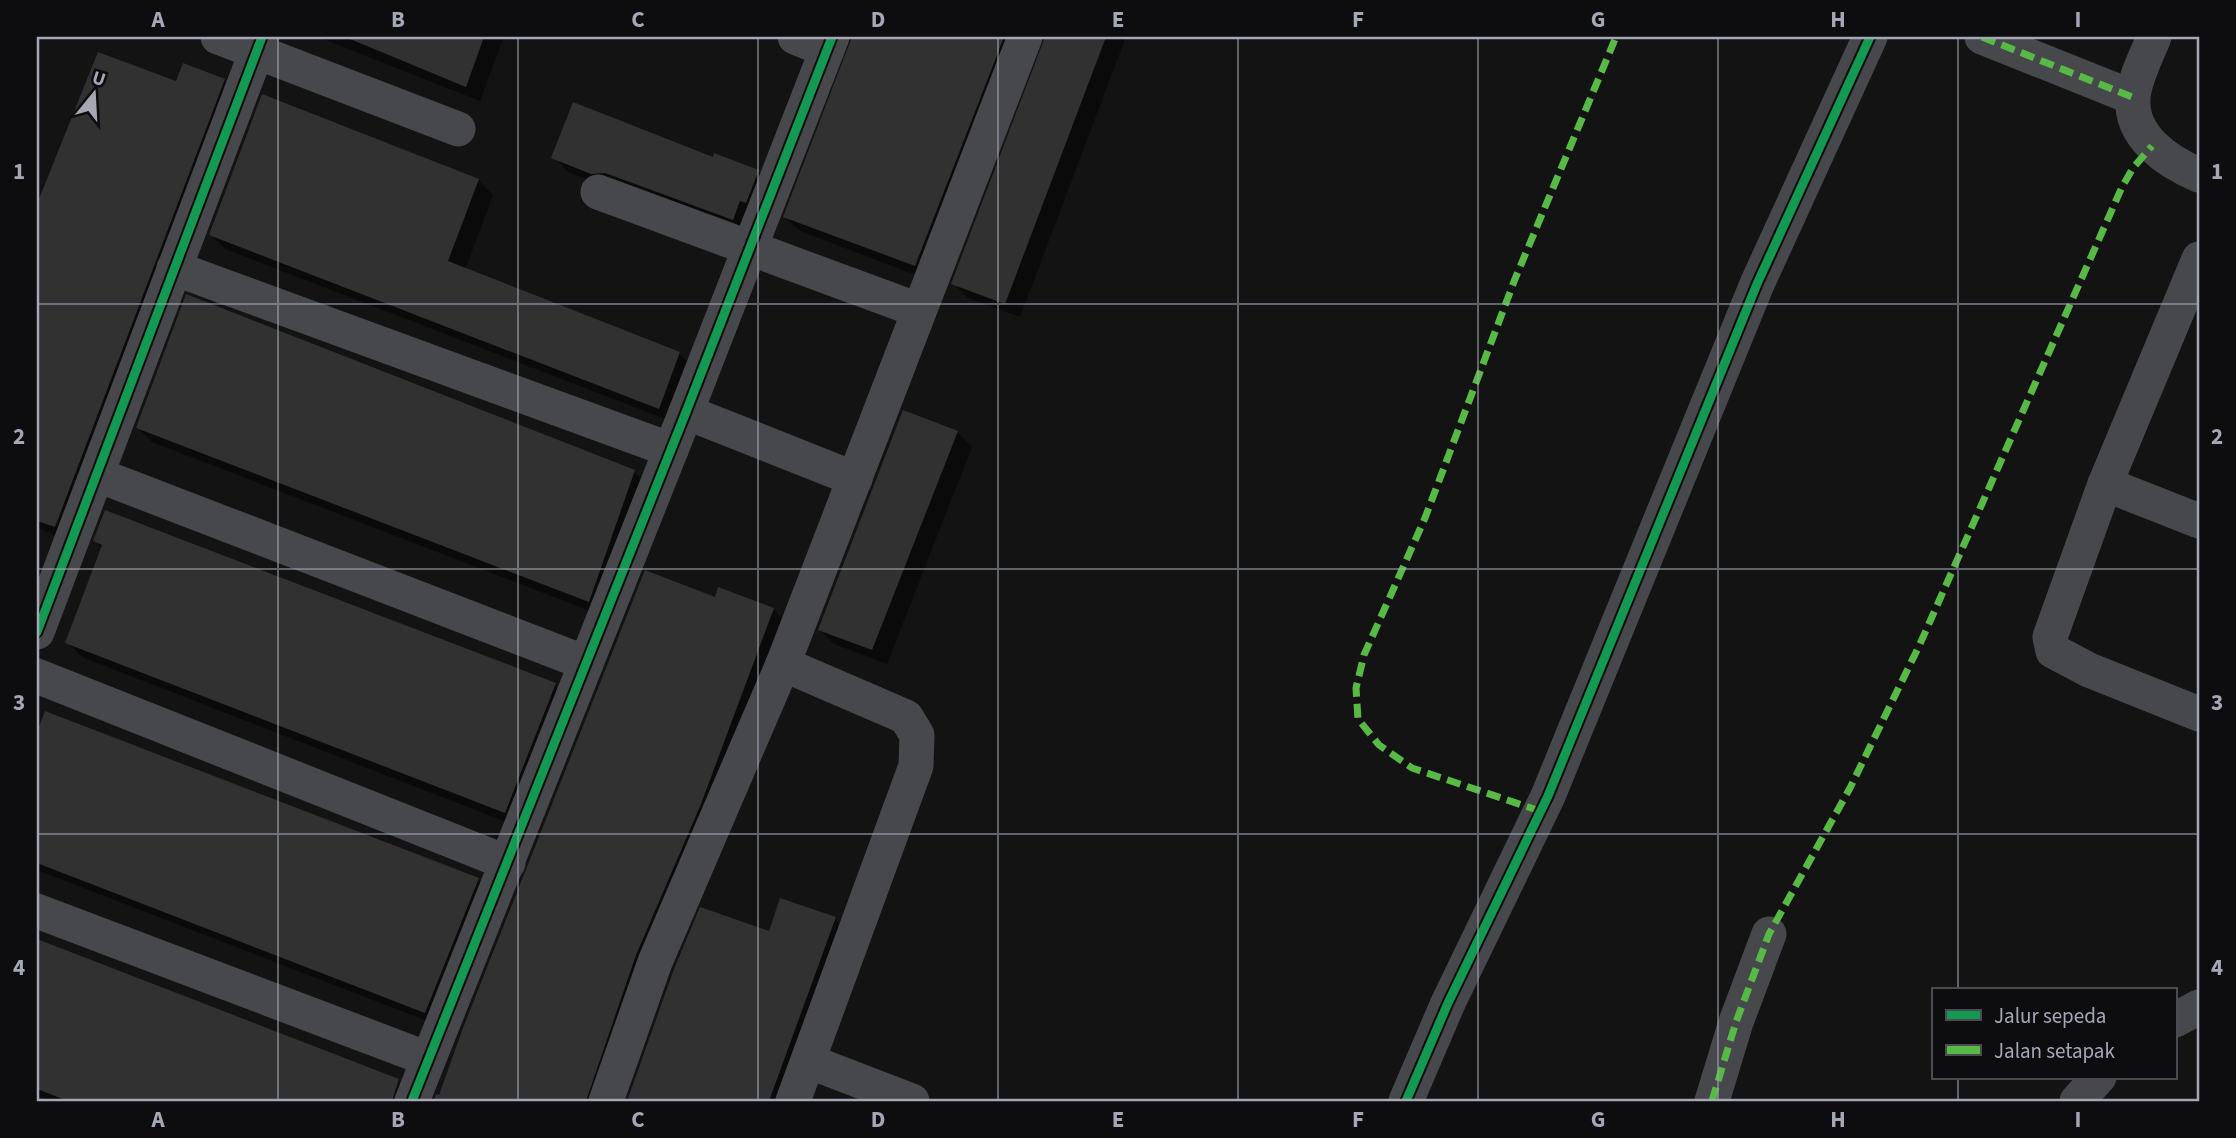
<svg xmlns="http://www.w3.org/2000/svg" width="2236" height="1138" viewBox="0 0 2236 1138" font-family="'Source Sans 3',sans-serif">
  <style>
    .shadow { fill: #0007 }
    .building { fill: #313132 }
    .lines { fill: none; stroke-linecap: round; stroke-linejoin: round }
    .minor { stroke: #47484c; stroke-width: 35 }
    .quiet { stroke: #58b947; stroke-width: 7; stroke-dasharray: 14 7; stroke-linecap: butt }
    .cycleway-casing { stroke: #0d0d0f; stroke-width: 13 }
    .cycleway { stroke: #139951; stroke-width: 9 }
    .grid { fill: none; stroke: #a4a7b4; stroke-width: 2; stroke-opacity: 0.55 }
    .neatline { fill: none; stroke: #a4a7b4; stroke-width: 2.5 }
    .grid-label { font-size: 23px; text-anchor: middle; font-weight: bold; fill: #a4a7b4 }
  </style>
  <rect width="100%" height="100%" fill="#131313"/>
  <g class="shadow">
    <path d="M318 37H504L480 101Z"/>
    <path d="M854 37H1026L929 280 800 231 785 217Z"/>
    <path d="M1046 37H1126L1020 317 968 298 953 283Z"/>
    <path d="M99 54 177 83 224 80 238 95 70 541 37 528V213Z"/>
    <path d="M554 157 714 160 758 171 772 186 748 234 607 188 568 172Z"/>
    <path d="M478 180 493 195 465 270 679 353 693 368 673 422 225 249 211 235Z"/>
    <path d="M138 428 634 472 649 486 603 616 152 442Z"/>
    <path d="M957 432 972 447 887 664 834 644 820 630Z"/>
    <path d="M106 513 555 685 570 699 519 827 82 657 67 642 103 549 95 541Z"/>
    <path d="M716 599 773 609 788 624 606 1101H435L437 1096 440 1097Z"/>
    <path d="M46 713 478 879 493 894 440 1026 37 870V736Z"/>
    <path d="M835 919 850 933 788 1101H629L675 970 770 933Z"/>
    <path d="M37 941 398 1081 413 1095 411 1101H50L37 1096Z"/>
  </g>
  <g class="building">
    <path d="M345 37H484L466 87Z"/>
    <path d="M852 37H1004L915 266 783 217Z"/>
    <path d="M1045 37H1106L1005 304 951 284Z"/>
    <path d="M98 52 176 81 183 63 225 79 55 527 37 521V204Z"/>
    <path d="M262 94 479 179 448 261 680 352 659 409 209 235Z"/>
    <path d="M573 102 713 157 714 153 759 170 746 203 740 201 733 220 605 173 591 174 551 158Z"/>
    <path d="M186 294 635 470 589 602 136 428Z"/>
    <path d="M903 410 958 431 872 650 818 630Z"/>
    <path d="M105 510 556 683 505 813 65 643 102 545 93 541Z"/>
    <path d="M645 570 715 597 718 587 774 608 701 804 636 955 586 1101H434L436 1094 439 1095 463 1028Z"/>
    <path d="M45 711 479 878 425 1013 37 863V732Z"/>
    <path d="M780 898 836 917 769 1101H627L674 969 700 907 769 931Z"/>
    <path d="M37 939 399 1079 392 1101H68L37 1089Z"/>
  </g>
  <g class="lines">
    <g class="minor">
      <path d="M218 37 458 129"/>
      <path d="M795 37 827 50"/>
      <path d="M1982 37 2132 97"/>
      <path d="M2154 37C2147 55 2134 79 2133 98 2130 137 2168 162 2199 175"/>
      <path d="M598 192 918 310"/>
      <path d="M2199 259 2105 484 2050 637 2053 651 2089 670 2199 714"/>
      <path d="M174 268 671 450"/>
      <path d="M686 412 855 479"/>
      <path d="M98 475 586 663"/>
      <path d="M2105 484 2199 521"/>
      <path d="M37 632 262 37"/>
      <path d="M783 664 906 717 917 735 916 766 793 1101"/>
      <path d="M37 676 508 863"/>
      <path d="M37 911 428 1059"/>
      <path d="M2175 1020 2199 1007"/>
      <path d="M808 1061 912 1101"/>
      <path d="M412 1101 686 412 832 37"/>
      <path d="M606 1101 655 962 783 664 1025 37"/>
      <path d="M1406 1101 1448 1003 1548 796 1757 284 1870 37"/>
      <path d="M1712 1101 1736 1022 1769 934"/>
      <path d="M2077 1101 2099 1077"/>
    </g>
    <g class="quiet">
      <path d="M1982 37 2132 97"/>
      <path d="M1540 811 1412 768 1379 745 1358 719 1356 688 1364 655 1425 518 1515 279 1616 37"/>
      <path d="M1712 1101 1736 1022 1769 934 1850 788 1920 644 2122 187 2133 168 2152 146"/>
    </g>
    <defs>
      <g id="cycleway">
        <path d="M37 632 262 37"/>
        <path d="M412 1101 686 412 832 37"/>
        <path d="M1406 1101 1448 1003 1548 796 1757 284 1870 37"/>
      </g>
    </defs>
    <use href="#cycleway" class="cycleway-casing"/>
    <use href="#cycleway" class="cycleway"/>
  </g>
  <path class="grid" d="M278 37V1101M518 37V1101M758 37V1101M998 37V1101M1238 37V1101M1478 37V1101M1718 37V1101M1958 37V989M37 304H2199M37 569H2199M37 834H2199M1958 1077V1101"/>
  <rect width="2236" height="1138" fill="none" stroke="#0d0d0f" stroke-width="77"/>
  <rect x="1932" y="988" width="245" height="91" fill="#0d0d0f" stroke="#494b51" stroke-width="2"/>
  <rect x="1946" y="1010" width="35" height="10" fill="#139951" stroke="#494b51" stroke-width="2"/>
  <text x="1994" y="1023" font-size="21" fill="#a4a7b4">Jalur sepeda</text>
  <rect x="1946" y="1045" width="35" height="10" fill="#58b947" stroke="#494b51" stroke-width="2"/>
  <text x="1994" y="1058" font-size="21" fill="#a4a7b4">Jalan setapak</text>
  <g transform="translate(94 94) rotate(18)" stroke="#0d0d0f" stroke-width="5" paint-order="stroke">
  <path d="M0-5L12 26L0 18L-12 26Z" fill="#a4a7b4"/>
  <text y="-10" font-size="19" font-weight="bold" text-anchor="middle" fill="#a4a7b4">U</text>
  </g>
  <rect x="38" y="38" width="2160" height="1062" class="neatline"/>
  <g class="grid-label">
    <text x="158" y="27">A</text>
    <text x="398" y="27">B</text>
    <text x="638" y="27">C</text>
    <text x="878" y="27">D</text>
    <text x="1118" y="27">E</text>
    <text x="1358" y="27">F</text>
    <text x="1598" y="27">G</text>
    <text x="1838" y="27">H</text>
    <text x="2078" y="27">I</text>
    <text x="19" y="179">1</text>
    <text x="2217" y="179">1</text>
    <text x="19" y="444">2</text>
    <text x="2217" y="444">2</text>
    <text x="19" y="710">3</text>
    <text x="2217" y="710">3</text>
    <text x="19" y="975">4</text>
    <text x="2217" y="975">4</text>
    <text x="158" y="1127">A</text>
    <text x="398" y="1127">B</text>
    <text x="638" y="1127">C</text>
    <text x="878" y="1127">D</text>
    <text x="1118" y="1127">E</text>
    <text x="1358" y="1127">F</text>
    <text x="1598" y="1127">G</text>
    <text x="1838" y="1127">H</text>
    <text x="2078" y="1127">I</text>
  </g>
</svg>
